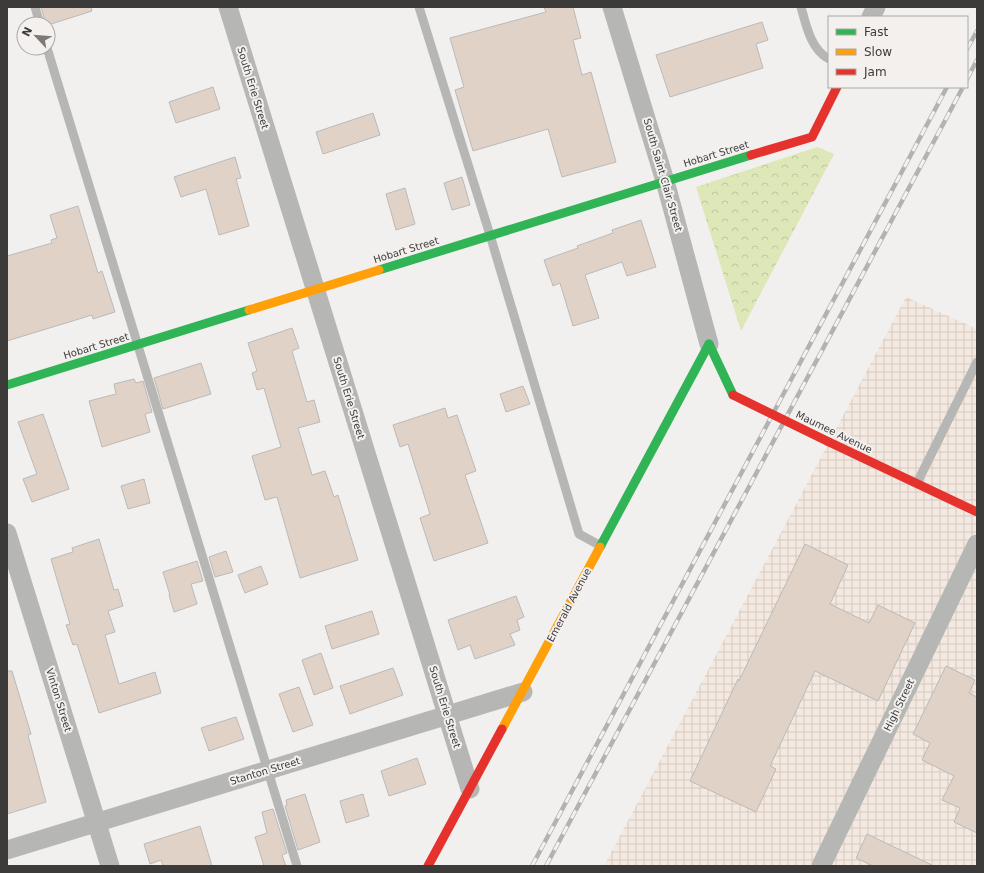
<svg xmlns="http://www.w3.org/2000/svg" width="984" height="873" viewBox="0 0 984 873" font-family="'DejaVu Sans',sans-serif">
  <style>
    .industrial { fill: url(#industrial-grid) }
    .forest { fill: url(#forest-crowns) }
    .building { fill: #e0d2c6; stroke: #bbbab9 }
    .lines { fill: none; stroke-linecap: round; stroke-linejoin: round }
    .lane { stroke: #b6b6b5; stroke-width: 9 }
    .street { stroke: #b6b6b5; stroke-width: 19 }
    .fast { stroke: #30b455; stroke-width: 9 }
    .slow { stroke: #ff9f0a; stroke-width: 9 }
    .jam { stroke: #e5322d; stroke-width: 9 }
    .rail-casing { stroke: #b2b2b1; stroke-width: 4.5 }
    .rail { stroke: #f3f0ee; stroke-width: 3; stroke-dasharray: 9; stroke-linecap: butt }
    .jam-bridge { stroke: #e5322d; stroke-width: 9 }
    .labels { text-anchor: middle; dominant-baseline: central; stroke-width: 4; stroke-linejoin: round; paint-order: stroke }
    .street-label { font-size: 10px; fill: #3c3b3a; stroke: #f3f0ee }
  </style>
  <defs>
    <pattern id="industrial-grid" width="8" height="8" patternUnits="userSpaceOnUse"><rect width="8" height="8" fill="#f4e9e0"/><path d="M0 4h8M4 0v8" fill="none" stroke="#d2c9c1"/></pattern>
    <pattern id="forest-crowns" width="20" height="18" patternUnits="userSpaceOnUse"><rect width="20" height="18" fill="#dee7b7"/><path d="M2 6a3 3 0 1 1 6 0M12 15a3 3 0 1 1 6 0" fill="none" stroke="#bfc79e"/></pattern>
  </defs>
  <rect width="100%" height="100%" fill="#f2f0ef"/>
  <path class="industrial" d="M906 297 977 329V866H604Z"/>
  <path class="forest" d="M817 147 834 154 741 331 696 187Z"/>
  <g class="building">
    <path d="M41 7H91L92 11 48 25 46 24Z"/>
    <path d="M544 7H573L581 38 573 40 582 75 591 72 616 162 562 177 548 129 473 151 455 90 464 87 450 38 546 12Z"/>
    <path d="M762 22 768 40 756 44 763 68 670 97 656 55Z"/>
    <path d="M213 87 220 109 176 123 169 102Z"/>
    <path d="M373 113 380 135 323 154 316 132Z"/>
    <path d="M235 157 241 178 236 179 249 226 219 235 206 189 181 197 174 177Z"/>
    <path d="M462 177 470 205 452 210 444 183Z"/>
    <path d="M405 188 415 224 396 230 386 194Z"/>
    <path d="M78 206 98 273 102 271 115 312 93 319 92 315 7 341V256L52 243 51 240 57 238 50 215Z"/>
    <path d="M641 220 656 267 627 276 622 262 585 275 599 318 573 326 560 283 553 286 544 260 578 248 577 246 613 233 612 230Z"/>
    <path d="M292 328 299 348 292 351 307 402 314 400 320 422 298 428 312 475 325 471 334 497 338 495 358 560 300 578 277 497 265 500 252 456 281 447 264 388 257 390 252 373 257 371 248 343Z"/>
    <path d="M201 363 211 394 163 409 154 378Z"/>
    <path d="M134 379 136 383 143 381 152 412 145 414 150 432 102 447 89 401 116 394 114 384Z"/>
    <path d="M523 386 530 404 506 412 500 394Z"/>
    <path d="M445 408 448 418 457 415 476 471 465 475 488 543 434 561 420 518 430 514 408 444 400 447 393 425Z"/>
    <path d="M43 414 69 489 32 502 23 479 37 474 18 422Z"/>
    <path d="M144 479 150 503 128 509 121 486Z"/>
    <path d="M99 539 114 590 118 589 123 606 108 611 115 632 105 635 119 684 155 672 161 693 99 713 77 644 73 645 66 625 70 624 51 559 73 552 72 548Z"/>
    <path d="M805 544 848 565 830 604 869 623 878 605 915 623 878 701 815 671 770 766 776 769 756 812 690 781 738 679 739 681Z"/>
    <path d="M226 551 233 572 215 577 209 557Z"/>
    <path d="M197 561 203 581 191 584 197 604 174 612 169 595H170L163 572Z"/>
    <path d="M261 566 268 584 245 593 238 575Z"/>
    <path d="M516 596 524 617 517 620 520 630 510 634 515 645 475 659 470 645 458 650 448 620Z"/>
    <path d="M372 611 379 634 332 649 325 626Z"/>
    <path d="M321 653 333 688 314 695 302 660Z"/>
    <path d="M946 666 975 680 969 693 977 697V833L954 822 960 808 942 800 954 776 922 760 930 743 913 734Z"/>
    <path d="M393 668 403 695 350 714 340 686Z"/>
    <path d="M7 671H12L31 734 28 735 46 802 7 814Z"/>
    <path d="M299 687 313 725 293 732 279 694Z"/>
    <path d="M236 717 244 739 209 751 201 728Z"/>
    <path d="M417 758 426 784 389 796 381 771Z"/>
    <path d="M305 794 320 842 298 850 285 806 287 805 286 800Z"/>
    <path d="M363 794 369 816 346 823 340 801Z"/>
    <path d="M273 809 287 853 282 855 286 866H264L255 837 267 833 262 812Z"/>
    <path d="M200 826 212 866H163L161 860 150 864 144 844Z"/>
    <path d="M867 834 934 866H873L856 858Z"/>
  </g>
  <g class="lines">
    <g class="lane">
      <path d="M35 7 40 24"/>
      <path d="M419 7 490 235 579 534 601 546"/>
      <path d="M801 7C806 25 811 50 829 59"/>
      <path d="M47 48 297 866"/>
      <path d="M917 483 977 362"/>
    </g>
    <g class="street">
      <path d="M228 7 470 789"/>
      <path d="M612 7 665 181 709 344"/>
      <path d="M871 17 876 7"/>
      <path d="M7 533 110 866"/>
      <path d="M7 850 523 692"/>
      <path d="M821 866 977 544"/>
    </g>
    <g class="fast">
      <path d="M379 270 751 155"/>
      <path d="M709 344 733 395"/>
      <path d="M7 385 249 310"/>
      <path d="M600 547 709 344"/>
    </g>
    <g class="slow">
      <path d="M249 310 379 270"/>
      <path d="M502 729 600 547"/>
    </g>
    <g class="jam">
      <path d="M751 155 812 137 837 87"/>
      <path d="M829 442 977 512"/>
      <path d="M428 866 502 729"/>
    </g>
    <defs>
      <g id="rail">
        <path d="M967 49 977 31"/>
        <path d="M967 79 977 60"/>
        <path d="M532 866 947 87"/>
        <path d="M546 866 963 87"/>
      </g>
    </defs>
    <use href="#rail" class="rail-casing"/>
    <use href="#rail" class="rail"/>
    <path class="jam-bridge" d="M733 395 829 442"/>
  </g>
  <g class="labels">
    <g class="street-label">
      <text transform="translate(253 88) rotate(73)">South Erie Street</text>
      <text transform="translate(716 154) rotate(-17)">Hobart Street</text>
      <text transform="translate(663 175) rotate(74)">South Saint Clair Street</text>
      <text transform="translate(406 250) rotate(-17)">Hobart Street</text>
      <text transform="translate(96 346) rotate(-17)">Hobart Street</text>
      <text transform="translate(349 398) rotate(73)">South Erie Street</text>
      <text transform="translate(834 432) rotate(26)">Maumee Avenue</text>
      <text transform="translate(569 605) rotate(-62)">Emerald Avenue</text>
      <text transform="translate(59 700) rotate(73)">Vinton Street</text>
      <text transform="translate(899 705) rotate(-64)">High Street</text>
      <text transform="translate(445 707) rotate(73)">South Erie Street</text>
      <text transform="translate(265 771) rotate(-17)">Stanton Street</text>
    </g>
  </g>
  <rect width="984" height="873" fill="none" stroke="#3c3b3a" stroke-width="16"/>
  <rect x="828" y="16" width="140" height="72" fill="#f3f0ee" stroke="#aaa8a6"/>
  <rect x="836" y="29" width="20" height="6" fill="#30b455" stroke="#aaa8a6"/>
  <text x="864" y="36" font-size="12" fill="#3c3b3a">Fast</text>
  <rect x="836" y="49" width="20" height="6" fill="#ff9f0a" stroke="#aaa8a6"/>
  <text x="864" y="56" font-size="12" fill="#3c3b3a">Slow</text>
  <rect x="836" y="69" width="20" height="6" fill="#e5322d" stroke="#aaa8a6"/>
  <text x="864" y="76" font-size="12" fill="#3c3b3a">Jam</text>
  <g transform="translate(36 36) rotate(296)"><circle r="19" fill="#f3f0ee" stroke="#aaa8a6"/>
  <path d="M0-3L7 15L0 10L-7 15Z" fill="#7c7a79"/>
  <text y="-6" font-size="11" font-weight="bold" text-anchor="middle" fill="#3c3b3a">N</text>
  </g>
</svg>
